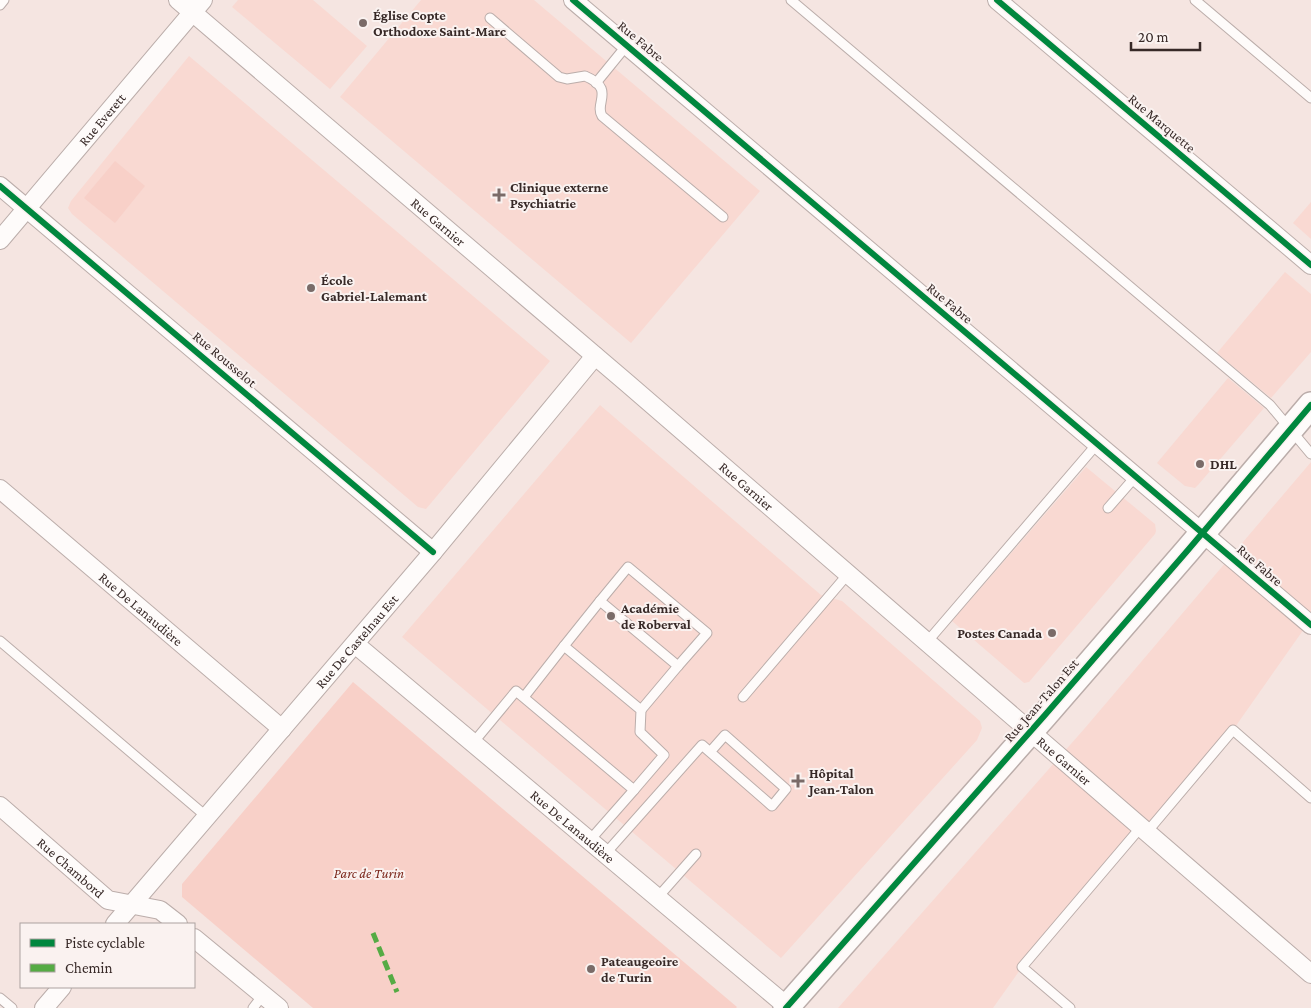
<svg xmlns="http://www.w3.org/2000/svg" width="1311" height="1008" viewBox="0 0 1311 1008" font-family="'Crimson Pro',serif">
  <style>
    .built { fill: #f9d9d2 }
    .green { fill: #f8d0c8 }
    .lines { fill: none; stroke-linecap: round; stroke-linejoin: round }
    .service-casing { stroke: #bbadaa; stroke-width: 11 }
    .minor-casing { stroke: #bbadaa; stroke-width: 20 }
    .secondary-casing { stroke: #bbadaa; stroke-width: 28 }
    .service { stroke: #fefbfa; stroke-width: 9 }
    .minor { stroke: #fefbfa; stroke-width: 18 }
    .secondary { stroke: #fefbfa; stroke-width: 25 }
    .quiet { stroke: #55ab44; stroke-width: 5; stroke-dasharray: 10 5; stroke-linecap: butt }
    .cycleway-casing { stroke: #faf2f0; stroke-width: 9 }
    .cycleway { stroke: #00873e; stroke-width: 6 }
    .poi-dot { fill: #7a6b68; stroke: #faf2f0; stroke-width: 2 }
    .labels { text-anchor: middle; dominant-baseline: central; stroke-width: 4; stroke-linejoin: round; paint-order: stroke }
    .poi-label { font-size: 14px; font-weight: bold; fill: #372927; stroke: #faf2f0; text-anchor: start }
    .street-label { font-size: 14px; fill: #372927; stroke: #faf2f0 }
    .park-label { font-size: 14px; font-style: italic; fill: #7c281c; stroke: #faf2f0 }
  </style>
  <rect width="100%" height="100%" fill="#f5e5e1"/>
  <g class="built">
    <path d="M238 0H313L367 46 330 89 232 7Z"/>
    <path d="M421 0H534L760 191 631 343 340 97Z"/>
    <path d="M189 56 550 361 426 509 418 507 72 214 68 208 71 201Z"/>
    <path d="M1311 202V239L1293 223Z"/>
    <path d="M1285 272 1311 294V352L1271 398 1217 353Z"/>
    <path d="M1228 378 1264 408 1198 485 1195 488 1185 486 1157 463Z"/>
    <path d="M600 405 821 595 842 601 980 721 982 728 977 740 781 958 402 637Z"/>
    <path d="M1311 462V619L1233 730 1022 967 993 1008H838L1085 728Z"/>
    <path d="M1086 467 1155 524 1156 531 1155 534 1029 682 1024 683 952 621Z"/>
  </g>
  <g class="green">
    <path d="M115 161 145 186 115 223 84 198Z"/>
    <path d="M353 682 737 1007 736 1008H313L182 897V884Z"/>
  </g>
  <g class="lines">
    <defs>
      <g id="service">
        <path d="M791 0 1270 405 1311 454"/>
        <path d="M1195 0 1311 98"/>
        <path d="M0 5 4 0"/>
        <path d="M490 18 559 77 567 79 585 76C616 89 594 103 602 116L723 217"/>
        <path d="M596 83 627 45"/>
        <path d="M1108 508 1136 476"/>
        <path d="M600 601 628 567 707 633 678 666"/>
        <path d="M0 641 207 817"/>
        <path d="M927 642 1097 444"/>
        <path d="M564 646 600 601 678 666 641 710"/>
        <path d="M743 697 848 574"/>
        <path d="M473 743 516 691 634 790 664 755 640 732 641 710 564 646 524 697"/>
        <path d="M1147 832 1233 730 1311 798"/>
        <path d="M590 840 634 790"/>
        <path d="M606 853 702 745 710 752 772 806 786 789 725 735 710 752"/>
        <path d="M658 897 696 854"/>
        <path d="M0 998 12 1008"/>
        <path d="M253 1008 263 995"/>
        <path d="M1070 1008 1022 967 1141 827"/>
      </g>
      <g id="minor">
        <path id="s1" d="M178 0 627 383 1311 974"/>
        <path d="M573 0 1311 625"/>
        <path d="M997 0 1311 265"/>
        <path d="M0 186 433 552"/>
        <path id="s2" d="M0 240 203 0"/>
        <path id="s3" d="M0 489 282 729"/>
        <path id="s4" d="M355 644 789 1008"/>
        <path id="s5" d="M0 806 108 900 160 910 178 924"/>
        <path id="s6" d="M115 924 433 552 595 356"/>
        <path d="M194 938 279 1008"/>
        <path d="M44 1008 62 987"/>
      </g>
      <path id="secondary" d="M786 1008 1045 715 1188 550 1311 405"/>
    </defs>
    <use href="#service" class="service-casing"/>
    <use href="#minor" class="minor-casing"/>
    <use href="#secondary" class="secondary-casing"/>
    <use href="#service" class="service"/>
    <use href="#minor" class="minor"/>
    <use href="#secondary" class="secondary"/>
    <path class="quiet" d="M373 933 397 992"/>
    <defs>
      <g id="cycleway">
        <path d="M573 0 1311 625"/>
        <path d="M997 0 1311 265"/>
        <path d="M0 186 433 552"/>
        <path d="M786 1008 1045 715 1188 550 1311 405"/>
      </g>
    </defs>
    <use href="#cycleway" class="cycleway-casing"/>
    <use href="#cycleway" class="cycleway"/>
  </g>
  <g class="poi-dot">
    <circle cx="363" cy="23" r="5"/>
    <path d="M496.5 187.5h5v5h5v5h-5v5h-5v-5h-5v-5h5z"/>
    <circle cx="311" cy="288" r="5"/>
    <circle cx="1200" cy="464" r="5"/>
    <circle cx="611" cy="616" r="5"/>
    <circle cx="1052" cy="633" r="5"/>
    <path d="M795.5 773.5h5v5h5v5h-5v5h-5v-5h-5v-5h5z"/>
    <circle cx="591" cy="969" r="5"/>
  </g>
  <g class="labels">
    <g class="poi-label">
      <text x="373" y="15">Église Copte<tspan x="373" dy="16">Orthodoxe Saint-Marc</tspan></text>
      <text x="510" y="187">Clinique externe<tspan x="510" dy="16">Psychiatrie</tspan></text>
      <text x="321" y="280">École<tspan x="321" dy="16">Gabriel-Lalemant</tspan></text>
      <text x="1210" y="464">DHL</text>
      <text x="621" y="608">Académie<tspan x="621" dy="16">de Roberval</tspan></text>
      <text x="1042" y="633" text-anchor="end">Postes Canada</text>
      <text x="809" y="773">Hôpital<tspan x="809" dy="16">Jean-Talon</tspan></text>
      <text x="601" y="961">Pateaugeoire<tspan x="601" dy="16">de Turin</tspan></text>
    </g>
    <g class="street-label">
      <text transform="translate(641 41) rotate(40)">Rue Fabre</text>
      <text stroke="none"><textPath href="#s2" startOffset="158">Rue Everett</textPath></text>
      <text transform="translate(1162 123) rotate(40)">Rue Marquette</text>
      <text stroke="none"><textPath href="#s1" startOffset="342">Rue Garnier</textPath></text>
      <text transform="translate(950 303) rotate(40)">Rue Fabre</text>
      <text transform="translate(225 359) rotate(40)">Rue Rousselot</text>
      <text stroke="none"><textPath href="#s1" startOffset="748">Rue Garnier</textPath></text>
      <text transform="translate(1260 565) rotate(41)">Rue Fabre</text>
      <text stroke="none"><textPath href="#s3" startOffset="185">Rue De Lanaudière</textPath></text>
      <text stroke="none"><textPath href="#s6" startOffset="372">Rue De Castelnau Est</textPath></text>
      <text transform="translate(1041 700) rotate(-49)">Rue Jean-Talon Est</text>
      <text stroke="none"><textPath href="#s1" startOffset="1168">Rue Garnier</textPath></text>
      <text stroke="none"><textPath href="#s4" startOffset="284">Rue De Lanaudière</textPath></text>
      <text stroke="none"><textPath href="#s5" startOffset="94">Rue Chambord</textPath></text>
    </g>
    <g class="park-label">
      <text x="369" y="873">Parc de Turin</text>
    </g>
  </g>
  <rect x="20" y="923" width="175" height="65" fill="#faf2f0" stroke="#aca2a0"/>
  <rect x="30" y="939" width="25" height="8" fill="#00873e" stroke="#aca2a0"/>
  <text x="65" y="948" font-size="15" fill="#372927">Piste cyclable</text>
  <rect x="30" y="964" width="25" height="8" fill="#55ab44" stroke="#aca2a0"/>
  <text x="65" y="973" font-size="15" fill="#372927">Chemin</text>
  <path d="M1131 42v8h69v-8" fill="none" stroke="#372927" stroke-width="2.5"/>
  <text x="1138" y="42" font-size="15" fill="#372927" stroke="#faf2f0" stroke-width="4" paint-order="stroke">20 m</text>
</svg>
